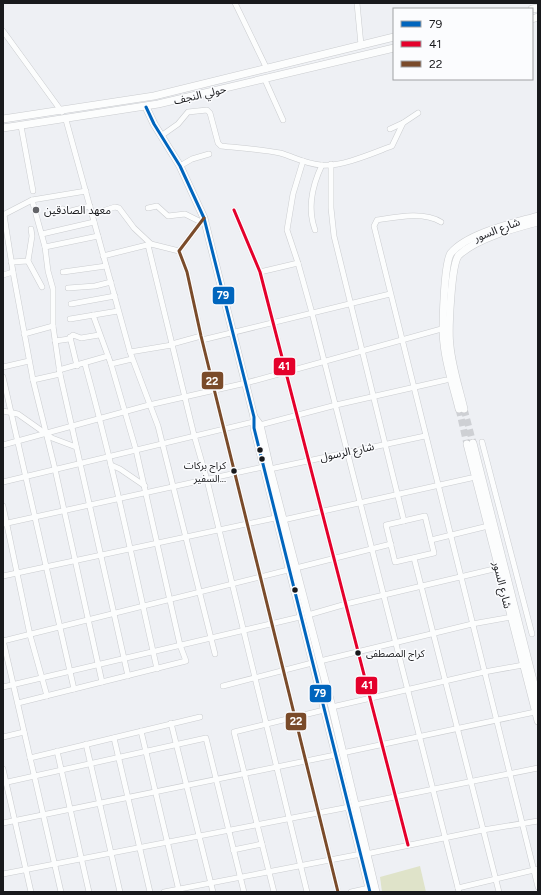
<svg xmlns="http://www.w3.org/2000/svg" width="541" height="895" viewBox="0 0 541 895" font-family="Figtree,'Noto Sans Arabic',sans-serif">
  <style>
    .green { fill: #dfe3c9 }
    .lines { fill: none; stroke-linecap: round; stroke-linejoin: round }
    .major-tunnel { stroke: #ced0d4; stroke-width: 7; stroke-dasharray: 7 3.5; stroke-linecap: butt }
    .minor-casing { stroke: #cacccf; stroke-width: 6 }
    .major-casing { stroke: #cacccf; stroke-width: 8 }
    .minor { stroke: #fcfdfd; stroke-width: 5 }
    .major { stroke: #fcfdfd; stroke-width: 7 }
    .bus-1-casing { stroke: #fbfcfe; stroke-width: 6 }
    .bus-2-casing { stroke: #fbfcfe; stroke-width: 6 }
    .bus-3-casing { stroke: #fbfcfe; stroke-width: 6 }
    .bus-1 { stroke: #0065bd; stroke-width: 3 }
    .bus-2 { stroke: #e4002b; stroke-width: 3 }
    .bus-3 { stroke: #7a4b2a; stroke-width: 3 }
    .poi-dot { fill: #636468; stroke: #fbfcfe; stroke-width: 1.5 }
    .bus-dot { fill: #18191c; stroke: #fbfcfe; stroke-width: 1.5 }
    .labels { text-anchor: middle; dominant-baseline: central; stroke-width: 3; stroke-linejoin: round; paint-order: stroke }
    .bus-label { font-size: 10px; fill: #18191c; stroke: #fbfcfe; text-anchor: end }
    .street-label { font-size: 11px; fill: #18191c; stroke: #fbfcfe }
    .poi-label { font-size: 11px; fill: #18191c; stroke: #fbfcfe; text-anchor: start }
    .line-badge { stroke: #fbfcfe; stroke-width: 1.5 }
    .badge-label { font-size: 11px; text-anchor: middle; font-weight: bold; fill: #fff }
  </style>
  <rect width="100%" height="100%" fill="#eef0f4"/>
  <path class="green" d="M420 866 426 892H382L380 877Z"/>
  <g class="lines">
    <g class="major-tunnel">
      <path d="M459 409 467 444"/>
      <path d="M464 409 473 443"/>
    </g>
    <defs>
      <g id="minor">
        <path d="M235 3 267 69"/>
        <path d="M357 3 361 45"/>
        <path d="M3 31 62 112"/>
        <path d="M265 80 283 120"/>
        <path d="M66 120 130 352 158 426 215 654"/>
        <path d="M21 126 33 191"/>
        <path d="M390 129 403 123"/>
        <path d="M161 136 178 124 188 112 207 110 210 113 218 143 221 146C240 148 261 149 280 153 294 157 306 164 321 165 342 167 373 153 392 146L403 123 418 113"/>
        <path d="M303 161 293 194 287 230 298 263 312 313 459 892"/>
        <path d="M331 164V208L334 236 404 521"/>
        <path d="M180 166 192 159 209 154"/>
        <path d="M32 200 45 247 48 271 53 289V326L60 374 128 676"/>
        <path d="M148 208 157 206 168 216 185 214 201 222"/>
        <path d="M63 209 67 212 90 206"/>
        <path d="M234 210 260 272 408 845"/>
        <path d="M93 214 115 207 119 208 134 228 151 244"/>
        <path d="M3 215 32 200 86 191"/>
        <path d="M4 215 13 272 33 380 55 469 102 682"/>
        <path d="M204 218 179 251 187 272 201 336 338 892"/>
        <path d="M441 222C424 211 396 217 377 220L374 226 538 887"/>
        <path d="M31 229 32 236 28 261 42 287"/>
        <path d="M315 230C307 208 312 186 322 165"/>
        <path d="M42 234 94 222"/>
        <path d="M148 245 194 435 207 480 307 892"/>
        <path d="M45 247 98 236"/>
        <path d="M103 256 151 244 179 251"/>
        <path d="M11 262 28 261"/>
        <path d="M63 272 106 266"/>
        <path d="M260 272 298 263"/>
        <path d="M3 275 13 272"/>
        <path d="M68 288 95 286 111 282"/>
        <path d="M71 304 115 296"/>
        <path d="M70 319 118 311"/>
        <path d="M24 334 53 326"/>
        <path d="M70 337 77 366"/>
        <path d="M202 340 390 294"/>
        <path d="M55 341 69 339 73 335 81 338 99 335"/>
        <path d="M172 344 201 336"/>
        <path d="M130 352 172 345"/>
        <path d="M85 364C113 465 134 567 157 669"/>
        <path d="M111 364 132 359"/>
        <path d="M3 367 29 361"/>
        <path d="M59 370 108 356"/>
        <path d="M3 377 74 689"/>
        <path d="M33 380 60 374"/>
        <path d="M3 411 18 414 52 438 76 447"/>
        <path d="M260 425 336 405 446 380"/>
        <path d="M482 442 532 634"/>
        <path d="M3 445 149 405 246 383 445 328"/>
        <path d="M111 465 120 469 145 486"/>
        <path d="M270 469 425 436"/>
        <path d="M3 482 257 421"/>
        <path d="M3 506 30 635 47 696"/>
        <path d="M425 516 434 553 395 562 386 525Z"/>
        <path d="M283 520 471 478"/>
        <path d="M3 524 263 467"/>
        <path d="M431 540 484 527"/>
        <path d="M414 558 499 892"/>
        <path d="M296 568 391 544"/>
        <path d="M3 576 275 518"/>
        <path d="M308 615 346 604 498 568"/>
        <path d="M3 640 61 892"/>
        <path d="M3 641 288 570"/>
        <path d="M320 661 472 624 511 617"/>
        <path d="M223 686 312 663"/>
        <path d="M3 687 300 617"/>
        <path d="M18 703 186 661 180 645 136 450 111 364 93 315"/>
        <path d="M332 707 484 672 523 665"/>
        <path d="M171 723 213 892"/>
        <path d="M141 731 179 891"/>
        <path d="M3 737 24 732"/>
        <path d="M114 738 150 892"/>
        <path d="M86 744 120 892"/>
        <path d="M57 751 89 892"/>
        <path d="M342 753 535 712"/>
        <path d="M30 758 200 717"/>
        <path d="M3 769 31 892"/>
        <path d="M3 783 206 738 244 892"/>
        <path d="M355 805 538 768"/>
        <path d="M3 823 335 755"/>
        <path d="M233 850 262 844"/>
        <path d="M366 854 483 830 538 821"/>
        <path d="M3 874 349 807"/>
        <path d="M458 888 538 869"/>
        <path d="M164 892 361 854"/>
        <path d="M274 892 234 732 324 710"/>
        <path d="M351 892 369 888"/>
      </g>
      <g id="major">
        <path d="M532 9 538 8"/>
        <path d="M532 19 538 17"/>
        <path d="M146 107 154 124 180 166 204 218 254 417V428L370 892"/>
        <path d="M3 119 154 96 394 37"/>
        <path d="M3 128 158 104 394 48"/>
        <path d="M459 409C454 388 446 366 444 344 442 330 444 262 451 253 468 233 514 223 538 216"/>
        <path d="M464 409C459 388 452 367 450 346 448 332 451 263 459 255 477 238 515 228 538 222"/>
        <path d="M254 417 260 425 270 469 332 707 376 892"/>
        <path d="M473 443 538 700"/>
        <path d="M467 444 538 721"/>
      </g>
    </defs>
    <use href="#minor" class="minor-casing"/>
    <use href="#major" class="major-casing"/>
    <use href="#minor" class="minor"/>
    <use href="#major" class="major"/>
    <defs>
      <path id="bus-1" d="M146 107 154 124 180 166 204 218 254 417V428L370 892"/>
      <path id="bus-2" d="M234 210 260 272 408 845"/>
      <path id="bus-3" d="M204 218 179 251 187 272 201 336 338 892"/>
    </defs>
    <use href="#bus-1" class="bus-1-casing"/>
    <use href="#bus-2" class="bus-2-casing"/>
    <use href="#bus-3" class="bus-3-casing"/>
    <use href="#bus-1" class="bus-1"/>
    <use href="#bus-2" class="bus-2"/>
    <use href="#bus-3" class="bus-3"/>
  </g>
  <circle class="poi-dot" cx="36" cy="210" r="4"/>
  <g class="bus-dot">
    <circle cx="260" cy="450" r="3.5"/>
    <circle cx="262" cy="459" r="3.5"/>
    <circle cx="234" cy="471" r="3.5"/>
    <circle cx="295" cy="590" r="3.5"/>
    <circle cx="358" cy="653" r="3.5"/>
  </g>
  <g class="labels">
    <g class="bus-label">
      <text x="226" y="465">كراج بركات<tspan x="226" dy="13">السفير...</tspan></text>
      <text x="366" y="653" text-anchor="start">كراج المصطفى</text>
    </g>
    <g class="street-label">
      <text transform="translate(200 95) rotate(-13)">حولي النجف</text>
      <text transform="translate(497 230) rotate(-21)">شارع السور</text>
      <text transform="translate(347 452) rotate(-12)">شارع الرسول</text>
      <text transform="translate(502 585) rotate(76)">شارع السور</text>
    </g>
    <g class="poi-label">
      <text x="44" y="210">معهد الصادقين</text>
    </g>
  </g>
  <g class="line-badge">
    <rect x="212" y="286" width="23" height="19" rx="4" fill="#0065bd"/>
    <rect x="273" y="357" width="23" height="19" rx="4" fill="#e4002b"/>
    <rect x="201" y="371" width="23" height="19" rx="4" fill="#7a4b2a"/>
    <rect x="355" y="676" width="23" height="19" rx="4" fill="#e4002b"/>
    <rect x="309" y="684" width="23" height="19" rx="4" fill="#0065bd"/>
    <rect x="285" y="712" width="22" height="19" rx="4" fill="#7a4b2a"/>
  </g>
  <g class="badge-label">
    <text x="223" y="299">79</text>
    <text x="284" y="370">41</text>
    <text x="212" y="385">22</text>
    <text x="367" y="689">41</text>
    <text x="320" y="697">79</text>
    <text x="296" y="725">22</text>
  </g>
  <rect width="541" height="895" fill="none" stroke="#18191c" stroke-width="8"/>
  <rect x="393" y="8" width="140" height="72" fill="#fbfcfe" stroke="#a0a1a4"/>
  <rect x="401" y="21" width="20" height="6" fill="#0065bd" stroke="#a0a1a4"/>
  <text x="429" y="28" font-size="12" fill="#18191c">79</text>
  <rect x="401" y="41" width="20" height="6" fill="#e4002b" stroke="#a0a1a4"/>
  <text x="429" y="48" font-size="12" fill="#18191c">41</text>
  <rect x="401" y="61" width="20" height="6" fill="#7a4b2a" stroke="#a0a1a4"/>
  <text x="429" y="68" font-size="12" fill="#18191c">22</text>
</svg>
